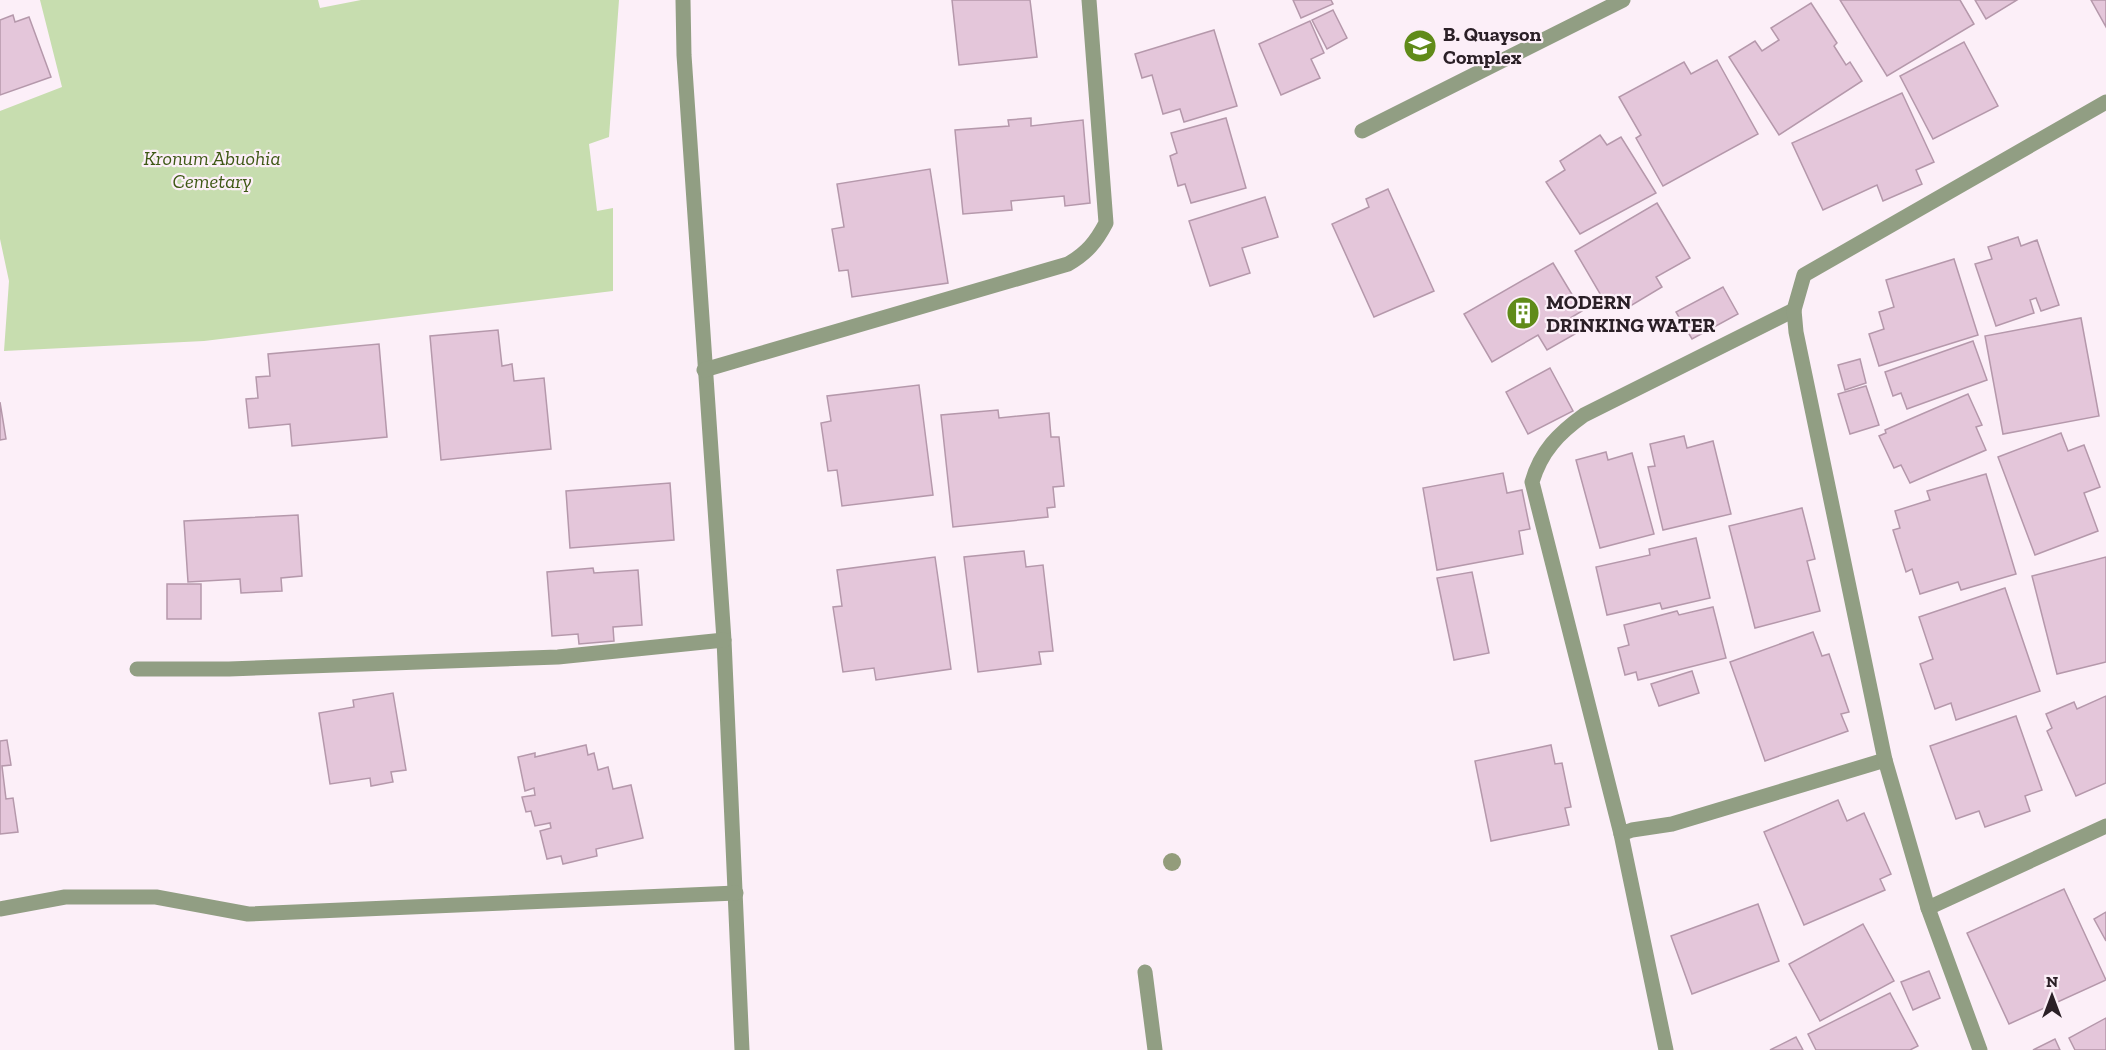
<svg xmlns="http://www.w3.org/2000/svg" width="2106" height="1050" viewBox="0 0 2106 1050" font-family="'Zilla Slab',serif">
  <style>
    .green { fill: #c7ddaf }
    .building { fill: #e4c6da; stroke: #b598ab; stroke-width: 1.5 }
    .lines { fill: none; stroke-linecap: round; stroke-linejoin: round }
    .minor { stroke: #919e83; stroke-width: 15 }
    .tree { fill: #939c7b }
    .labels { text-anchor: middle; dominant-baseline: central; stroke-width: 4.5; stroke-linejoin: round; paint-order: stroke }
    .poi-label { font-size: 20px; font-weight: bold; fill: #2b2027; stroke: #fceff8; text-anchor: start }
    .park-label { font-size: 20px; font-style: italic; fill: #3d5814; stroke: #fceff8 }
  </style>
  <rect width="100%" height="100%" fill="#fceff8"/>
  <path class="green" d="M40 0H318L320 8 361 0H619L609 137 589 144 597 211 613 208V291L204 341 4 351 9 281 0 239V111L62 87Z"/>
  <g class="building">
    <path d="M952 0H1030L1037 57 959 65Z"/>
    <path d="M1293 0H1331L1333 4 1301 18Z"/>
    <path d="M1840 0H1960L1974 24 1887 76Z"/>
    <path d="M1975 0H2017L1986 19Z"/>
    <path d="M2091 0H2106V27Z"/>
    <path d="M1811 3 1837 43 1834 46 1846 65 1850 62 1862 81 1779 135 1729 57 1755 41 1762 51 1779 40 1771 28Z"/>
    <path d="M1333 10 1347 38 1327 49 1312 20Z"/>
    <path d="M13 15 15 22 29 17 51 77 0 95V20Z"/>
    <path d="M1310 21 1324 53 1311 59 1320 78 1281 95 1259 44Z"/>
    <path d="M1214 30 1237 106 1184 122 1180 109 1163 114 1152 75 1142 78 1135 54Z"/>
    <path d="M1964 42 1998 106 1933 139 1900 76Z"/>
    <path d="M1717 60 1758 134 1663 186 1636 138 1641 135 1619 97 1684 62 1691 74Z"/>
    <path d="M1902 93 1934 162 1916 170 1922 184 1883 201 1877 185 1823 210 1792 143Z"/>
    <path d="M1031 118V126L1083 120 1090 203 1065 206 1064 196 1011 201 1012 210 963 214 955 130 1009 126 1008 120Z"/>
    <path d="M1226 118 1246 188 1191 203 1185 184 1178 186 1170 156 1177 153 1171 133Z"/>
    <path d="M1600 135 1607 145 1621 137 1656 193 1580 234 1546 182 1565 170 1560 161Z"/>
    <path d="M930 169 948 283 852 297 848 270 839 271 832 229 844 227 837 184Z"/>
    <path d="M1388 189 1434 291 1374 317 1332 224 1369 207 1366 199Z"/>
    <path d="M1265 197 1278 237 1242 248 1250 273 1210 286 1189 221Z"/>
    <path d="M1657 203 1690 258 1656 277 1662 287 1627 308 1620 296 1606 304 1575 251Z"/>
    <path d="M2018 237 2021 246 2037 240 2059 305 2041 311 2036 298 2030 300 2034 313 1996 326 1975 264 1992 259 1988 247Z"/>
    <path d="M1954 259 1978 335 1879 366 1869 334 1884 329 1879 312 1894 307 1886 280Z"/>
    <path d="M1553 263 1582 311 1567 320 1575 334 1547 350 1538 335 1492 362 1464 314Z"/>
    <path d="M1723 287 1738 314 1692 339 1676 312Z"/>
    <path d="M2081 318 2099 416 2003 434 1985 336Z"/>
    <path d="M498 330 502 366 512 364 514 381 544 378 551 449 441 460 430 336Z"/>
    <path d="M1973 341 1987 380 1907 409 1901 393 1893 396 1885 372Z"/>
    <path d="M379 344 387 437 292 446 290 424 249 428 246 399 258 398 256 377 270 376 268 354Z"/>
    <path d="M1860 359 1866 383 1845 390 1838 365Z"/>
    <path d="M1550 368 1573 411 1528 434 1506 392Z"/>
    <path d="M919 385 933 495 842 506 837 470 828 471 821 423 831 421 827 396Z"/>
    <path d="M1866 386 1879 425 1850 434 1838 394Z"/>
    <path d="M1968 394 1982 425 1976 427 1986 450 1910 483 1901 465 1894 468 1879 436 1886 433 1885 430Z"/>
    <path d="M0 402 6 439 0 440Z"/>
    <path d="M998 410 999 418 1049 413 1051 437H1059L1064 486 1053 487 1055 507 1047 508 1048 517 953 527 941 415Z"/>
    <path d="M2061 433 2068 451 2084 445 2100 487 2084 493 2098 531 2035 555 1998 457Z"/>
    <path d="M1684 436 1687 448 1713 441 1731 514 1663 530 1648 467 1655 466 1650 444Z"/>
    <path d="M1606 452 1608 460 1632 453 1654 534 1600 548 1576 460Z"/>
    <path d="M1503 473 1507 493 1522 490 1530 529 1519 531 1523 554 1437 570 1423 488Z"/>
    <path d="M1986 474 2016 574 1961 590 1958 582 1920 594 1912 569 1906 572 1893 530 1900 528 1895 511 1930 500 1927 491Z"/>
    <path d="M670 483 674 540 570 548 566 491Z"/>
    <path d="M1802 508 1815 559 1807 561 1820 611 1755 628 1729 526Z"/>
    <path d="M298 515 302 576 281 578 282 591 241 593 240 579 188 582 184 521Z"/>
    <path d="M1696 538 1710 598 1662 609 1660 603 1607 615 1596 567 1650 555 1649 549Z"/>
    <path d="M1024 551 1026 567 1043 565 1053 651 1039 652 1041 664 978 672 964 557Z"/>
    <path d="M935 557 951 669 876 680 874 668 843 672 833 607 842 606 837 570Z"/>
    <path d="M2106 557V662L2057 674 2032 576Z"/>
    <path d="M593 568 594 573 638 570 642 625 613 627 614 641 579 644 578 634 552 636 547 572Z"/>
    <path d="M1472 572 1489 653 1454 660 1437 578Z"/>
    <rect x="167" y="584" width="34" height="35"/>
    <path d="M2005 588 2040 691 1956 720 1951 703 1935 709 1920 664 1933 659 1919 617Z"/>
    <path d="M1713 607 1726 658 1638 680 1636 672 1625 675 1618 648 1629 645 1624 625 1677 611 1679 615Z"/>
    <path d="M1813 632 1822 656 1829 654 1849 712 1841 714 1848 731 1765 761 1730 662Z"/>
    <path d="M1692 671 1699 693 1659 706 1651 684Z"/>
    <path d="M393 693 406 770 391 772 393 782 371 786 370 778 330 784 319 713 354 707 353 700Z"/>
    <path d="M2106 696V783L2076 796 2047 731 2052 728 2046 714 2074 702 2077 709Z"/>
    <path d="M2016 716 2042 790 2025 796 2030 811 1985 827 1979 811 1956 819 1930 746Z"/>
    <path d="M7 740 11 765 2 766 6 799 13 798 18 832 0 834V741Z"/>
    <path d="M586 745 588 755 594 753 598 770 608 767 613 789 631 785 643 838 596 849 597 856 563 864 561 856 547 859 540 831 551 828 550 823 535 826 531 811 526 812 522 797 535 795 534 788 525 791 518 757 535 753V757Z"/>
    <path d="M1551 745 1555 764 1562 763 1571 807 1565 808 1569 825 1491 841 1475 761Z"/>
    <path d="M1838 800 1847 821 1864 813 1891 874 1880 879 1885 890 1804 925 1764 832Z"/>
    <path d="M2064 889 2106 980 2009 1024 1967 933Z"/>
    <path d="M1758 904 1779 961 1692 994 1671 936Z"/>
    <path d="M2106 912V941L2094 919Z"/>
    <path d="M1863 924 1894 981 1820 1021 1789 964Z"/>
    <path d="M1929 971 1940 998 1913 1010 1901 982Z"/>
    <path d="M1890 993 1918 1046 1910 1050H1816L1808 1034Z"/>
    <path d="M2106 1018V1050H2075L2069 1038Z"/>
    <path d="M1796 1037 1803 1050H1770Z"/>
    <path d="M2055 1039 2060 1050H2033Z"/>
  </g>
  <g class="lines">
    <g class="minor">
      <path d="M683 0 684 55 724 640 742 1050"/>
      <path d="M1362 131 1623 0"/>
      <path d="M1794 310 1584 415C1559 433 1541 451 1532 482L1621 834 1632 830 1672 824 1885 760"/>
      <path d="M704 370 1068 264C1087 253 1096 242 1106 223L1089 0"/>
      <path d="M137 669H229L558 657 724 640"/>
      <path d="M1621 834 1666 1050"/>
      <path d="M1928 908 2106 826"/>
      <path d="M0 909 65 897H156L248 914 736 893"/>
      <path d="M1145 972 1155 1050"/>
      <path d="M1980 1050 1928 908 1885 760 1796 332 1794 310 1804 275 2106 102"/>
    </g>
  </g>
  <circle class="tree" cx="1172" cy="862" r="9"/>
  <defs>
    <symbol id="school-disc" viewBox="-11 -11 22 22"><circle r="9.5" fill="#608b19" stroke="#fceff8"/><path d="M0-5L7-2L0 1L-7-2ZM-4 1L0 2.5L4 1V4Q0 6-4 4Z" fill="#fff"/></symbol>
    <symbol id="building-disc" viewBox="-11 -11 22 22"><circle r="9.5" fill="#608b19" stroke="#fceff8"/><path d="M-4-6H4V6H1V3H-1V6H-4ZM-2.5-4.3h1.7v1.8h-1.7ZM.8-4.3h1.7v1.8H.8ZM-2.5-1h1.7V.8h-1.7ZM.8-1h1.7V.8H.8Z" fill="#fff"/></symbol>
  </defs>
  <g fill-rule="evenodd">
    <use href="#school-disc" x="1401" y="27" width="38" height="38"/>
    <use href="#building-disc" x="1504" y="294" width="38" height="38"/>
  </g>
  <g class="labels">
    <g class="poi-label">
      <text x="1443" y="34">B. Quayson<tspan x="1443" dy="23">Complex</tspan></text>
      <text x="1546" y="302">MODERN<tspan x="1546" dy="23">DRINKING WATER</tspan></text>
    </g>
    <g class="park-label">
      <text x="212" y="158">Kronum Abuohia<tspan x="212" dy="23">Cemetary</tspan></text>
    </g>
  </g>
  <g transform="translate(2052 996)" stroke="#fceff8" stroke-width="4.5" paint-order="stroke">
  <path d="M0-4.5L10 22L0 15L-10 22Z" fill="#2b2027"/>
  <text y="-9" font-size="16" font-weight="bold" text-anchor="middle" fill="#2b2027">N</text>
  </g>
</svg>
